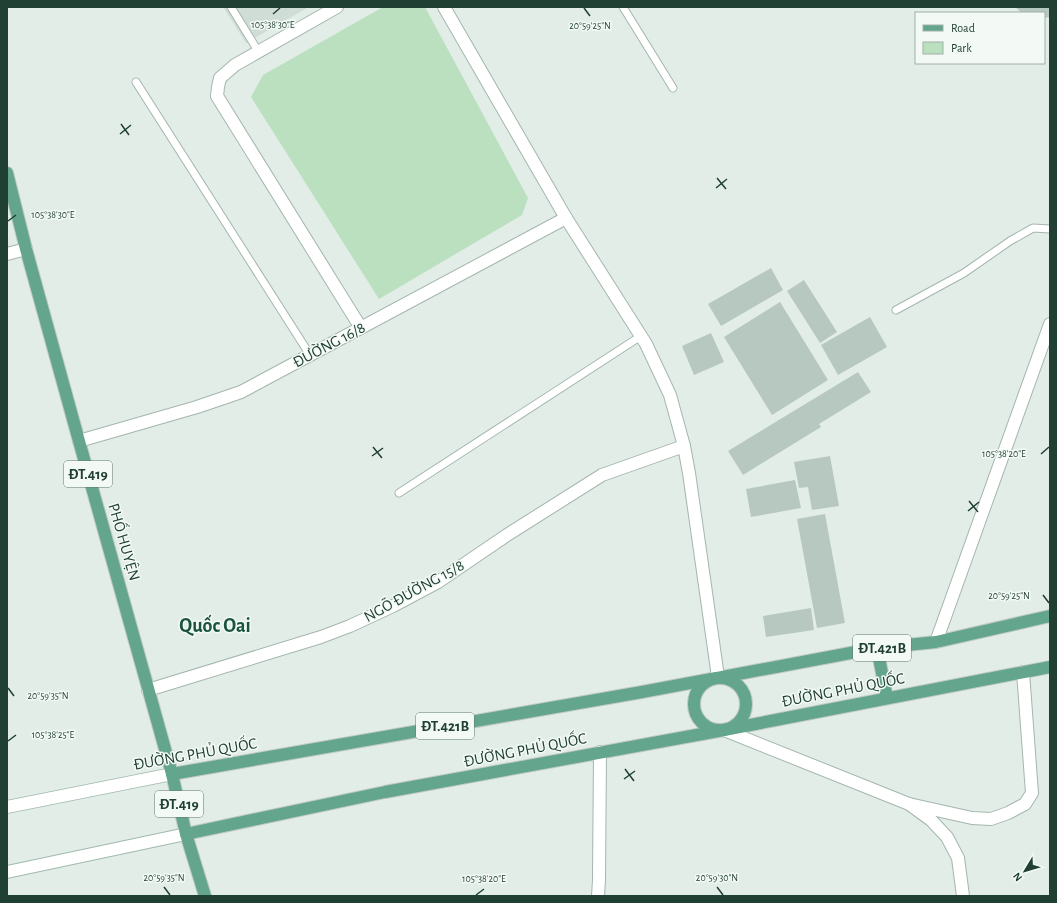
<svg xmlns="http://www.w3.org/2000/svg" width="1057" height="903" viewBox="0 0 1057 903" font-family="'Alegreya Sans',sans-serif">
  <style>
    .built { fill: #d0ddd6 }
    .green { fill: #bae0c0 }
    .building { fill: #b7c8c0 }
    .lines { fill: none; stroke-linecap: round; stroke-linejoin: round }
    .service-casing { stroke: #a4b6ae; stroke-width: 9 }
    .minor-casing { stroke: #a4b6ae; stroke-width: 14 }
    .tertiary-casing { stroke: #a4b6ae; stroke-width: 14 }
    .secondary-casing { stroke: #a0baae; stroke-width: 14 }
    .primary-casing { stroke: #c1cac6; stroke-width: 14 }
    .service { stroke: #fff; stroke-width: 7 }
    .minor { stroke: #fff; stroke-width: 12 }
    .tertiary { stroke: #fff; stroke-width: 12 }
    .secondary { stroke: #fff; stroke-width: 12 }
    .primary { stroke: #64a68d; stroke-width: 12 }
    .ticks { fill: none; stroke: #214034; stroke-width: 1.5 }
    .labels { text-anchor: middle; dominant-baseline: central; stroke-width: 3; stroke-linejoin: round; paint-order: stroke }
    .shield { fill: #f3faf6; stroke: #60786e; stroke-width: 1 }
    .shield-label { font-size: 15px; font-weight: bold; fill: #214034 }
    .street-label { font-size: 16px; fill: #214034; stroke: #f3faf6 }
    .district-label { font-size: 20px; font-weight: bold; fill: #1b543f; stroke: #f3faf6 }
    .ticks-label { font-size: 10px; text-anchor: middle; fill: #214034; stroke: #f3faf6; stroke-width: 3; stroke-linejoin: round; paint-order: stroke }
  </style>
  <rect width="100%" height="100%" fill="#e2ede7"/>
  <path class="built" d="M223 7H309L246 43Z"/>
  <path class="green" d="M383 7H425L528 198 522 215 379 299 251 97 263 75Z"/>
  <g class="building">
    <path d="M1015 7H1050V17L1044 18V13H1022Z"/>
    <path d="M771 268 783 290 721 326 708 304Z"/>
    <path d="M804 280 837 332 820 343 787 291Z"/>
    <path d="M780 302 828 380 772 415 724 337Z"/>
    <path d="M870 317 887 347 838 375 821 345Z"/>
    <path d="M711 333 724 362 694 375 682 346Z"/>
    <path d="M858 372 871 392 819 424 821 427 743 475 728 451Z"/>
    <path d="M830 456 839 506 812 510 808 487 799 488 794 462Z"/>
    <path d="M795 480 801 508 751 517 746 489Z"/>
    <path d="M825 514 845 623 817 628 797 519Z"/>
    <path d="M811 608 814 630 766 637 763 616Z"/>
  </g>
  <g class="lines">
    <defs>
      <g id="service">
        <path d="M231 7 258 51"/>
        <path d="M623 7 673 88"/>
        <path d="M136 82 310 355"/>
        <path d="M896 310 964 273 1010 241 1033 228 1050 229"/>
        <path d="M399 493 641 336"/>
      </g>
      <g id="minor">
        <path d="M337 7 235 65 220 78 218 87 217 96 361 328"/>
        <path d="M444 7 566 218 646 344 670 395 684 446 689 473 718 677"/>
        <path d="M7 254 26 249"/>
        <path d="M79 441 197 407 241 392 566 218"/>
        <path d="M148 690 321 637 350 626 393 606 438 582 507 535 602 475 684 446"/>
        <path d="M909 804 972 818 991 819 1008 813 1025 804 1032 793 1023 672"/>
        <path d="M598 896 599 880 600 752"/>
      </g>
      <g id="tertiary">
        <path d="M936 642 1050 324"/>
        <path d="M724 730 909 804 931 820 947 837 958 858 963 896"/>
      </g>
      <g id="secondary">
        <path d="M7 807 172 774"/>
        <path d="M7 872 186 834"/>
      </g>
      <g id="primary">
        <path d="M7 173 26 249 79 441 172 774 186 834 205 896"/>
        <path d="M877 648 887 698"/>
        <circle cx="720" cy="704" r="26"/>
        <path d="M172 774 642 692 877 648 936 642 1050 616"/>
        <path d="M186 834 385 792 724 730 1050 667"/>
      </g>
    </defs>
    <use href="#service" class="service-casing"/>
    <use href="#minor" class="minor-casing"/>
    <use href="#tertiary" class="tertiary-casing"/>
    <use href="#secondary" class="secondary-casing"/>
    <use href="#primary" class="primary-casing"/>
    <use href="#service" class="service"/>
    <use href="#minor" class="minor"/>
    <use href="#tertiary" class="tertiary"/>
    <use href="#secondary" class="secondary"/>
    <use href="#primary" class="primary"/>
  </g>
  <path class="ticks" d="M584 8 590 16M273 14 280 8M121 124 129 135M120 134 131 125M717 178 726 189M716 188 727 179M8 221 16 215M373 447 382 458M1041 454 1049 447M372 456 383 448M969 501 978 512M968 511 979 502M1043 595 1049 603M8 688 14 696M8 741 16 735M625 769 634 781M624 779 635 771M164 887 170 895M717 887 723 895M476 895 484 889"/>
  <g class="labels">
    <g class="shield">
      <rect x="64" y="461" width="48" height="26" rx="3"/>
      <rect x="853" y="635" width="58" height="26" rx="3"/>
      <rect x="416" y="713" width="58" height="26" rx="3"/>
      <rect x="155" y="791" width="48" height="26" rx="3"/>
    </g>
    <g class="shield-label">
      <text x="88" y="474">ĐT.419</text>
      <text x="882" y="648">ĐT.421B</text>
      <text x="445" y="726">ĐT.421B</text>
      <text x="179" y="804">ĐT.419</text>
    </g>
    <g class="street-label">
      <text transform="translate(329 345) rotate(-28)">ĐƯỜNG 16/8</text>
      <text transform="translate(124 542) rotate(74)">PHỐ HUYỆN</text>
      <text transform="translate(414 591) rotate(-29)">NGÕ ĐƯỜNG 15/8</text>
      <text transform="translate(843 690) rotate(-11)">ĐƯỜNG PHỦ QUỐC</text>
      <text transform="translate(525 750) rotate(-11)">ĐƯỜNG PHỦ QUỐC</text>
      <text transform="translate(195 754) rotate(-10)">ĐƯỜNG PHỦ QUỐC</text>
    </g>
    <g class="district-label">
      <text x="215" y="626">Quốc Oai</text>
    </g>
  </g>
  <g class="ticks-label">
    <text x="273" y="28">105°38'30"E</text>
    <text x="590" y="29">20°59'25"N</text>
    <text x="53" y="218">105°38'30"E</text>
    <text x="1004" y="457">105°38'20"E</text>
    <text x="1009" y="599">20°59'25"N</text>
    <text x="48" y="699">20°59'35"N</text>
    <text x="53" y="738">105°38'25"E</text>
    <text x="164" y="881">20°59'35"N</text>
    <text x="717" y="881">20°59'30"N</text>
    <text x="484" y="882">105°38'20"E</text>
  </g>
  <rect width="1057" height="903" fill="none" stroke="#214034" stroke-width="16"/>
  <rect x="915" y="12" width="130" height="52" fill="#f3faf6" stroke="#9fb0a8"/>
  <rect x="923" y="25" width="20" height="6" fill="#64a68d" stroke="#9fb0a8"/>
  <text x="951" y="32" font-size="12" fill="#214034">Road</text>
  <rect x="923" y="42" width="20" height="12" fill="#bae0c0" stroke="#9fb0a8"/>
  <text x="951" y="52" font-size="12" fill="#214034">Park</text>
  <g transform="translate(1025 871) rotate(232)" stroke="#f3faf6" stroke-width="3" paint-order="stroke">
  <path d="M0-3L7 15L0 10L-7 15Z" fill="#214034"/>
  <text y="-6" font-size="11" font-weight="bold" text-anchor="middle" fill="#214034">N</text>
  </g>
</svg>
